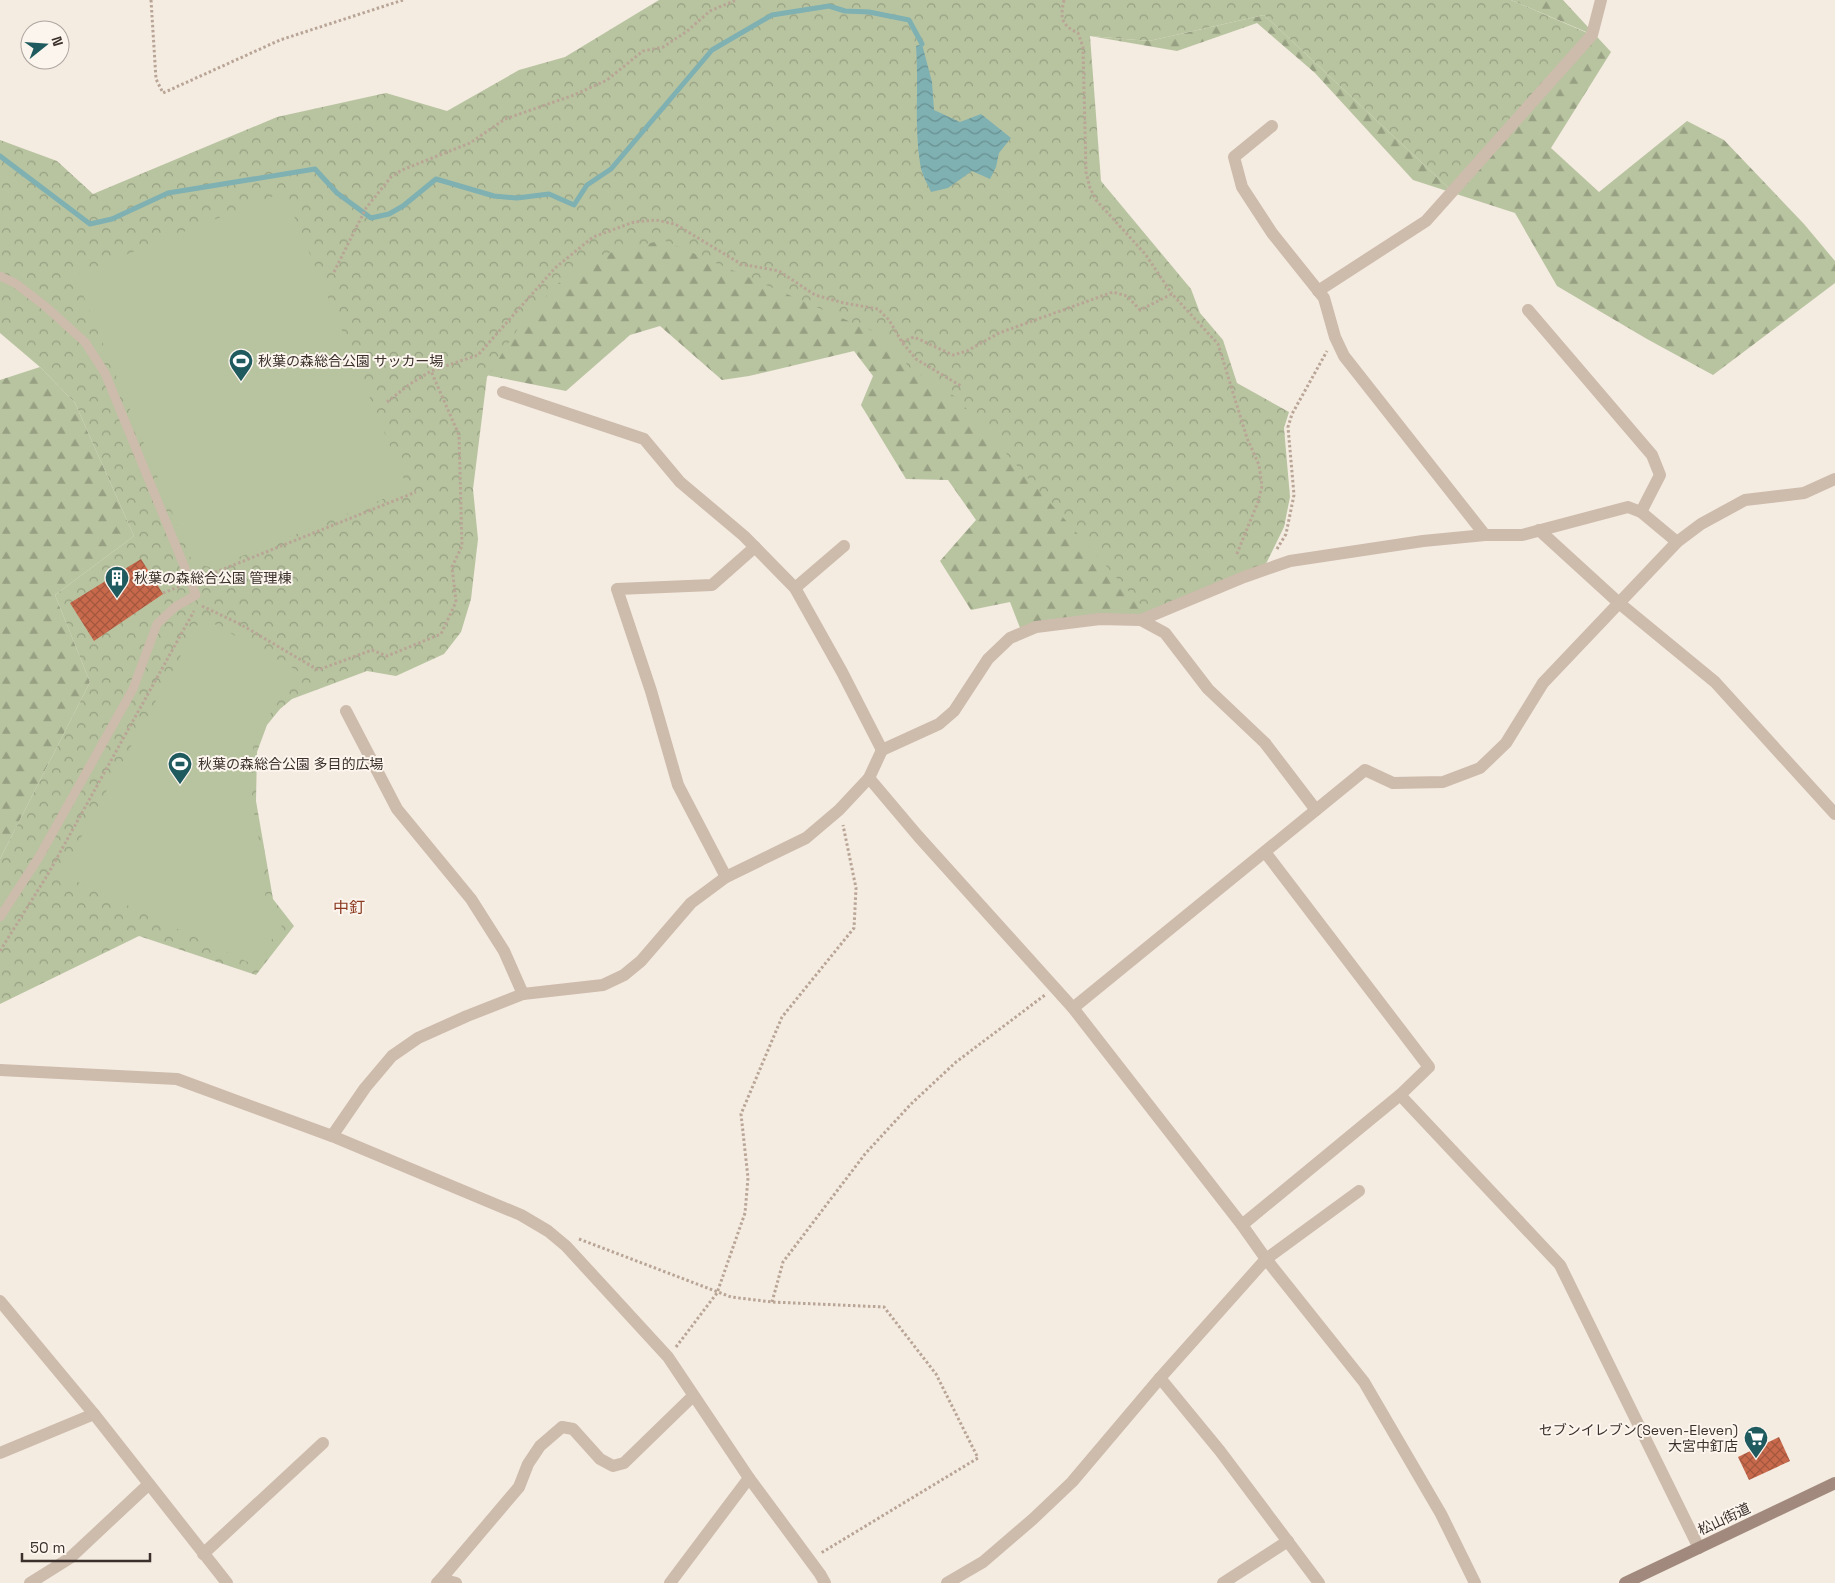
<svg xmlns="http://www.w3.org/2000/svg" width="1835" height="1583" viewBox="0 0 1835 1583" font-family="'Space Grotesk','Noto Sans JP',sans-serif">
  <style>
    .forest { fill: url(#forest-firs) }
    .park { fill: url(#park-crowns) }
    .pitch { fill: #b8c4a0 }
    .water { fill: url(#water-waves) }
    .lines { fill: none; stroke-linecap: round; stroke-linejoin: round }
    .stream { stroke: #7fb0b2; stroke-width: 5 }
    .building { fill: url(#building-cross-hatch) }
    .path { stroke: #b9a596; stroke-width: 3; stroke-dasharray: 2.5 2.5; stroke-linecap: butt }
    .service { stroke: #cdbbac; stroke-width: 9 }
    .minor { stroke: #cdbbac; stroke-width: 12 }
    .tertiary { stroke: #cdbbac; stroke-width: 12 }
    .secondary { stroke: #a18a7d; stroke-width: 12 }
    .labels { text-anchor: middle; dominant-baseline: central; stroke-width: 4; stroke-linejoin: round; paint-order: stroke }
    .poi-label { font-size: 14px; fill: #3b302b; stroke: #fbf5ee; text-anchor: start }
    .street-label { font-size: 14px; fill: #3b302b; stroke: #fbf5ee }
    .quarter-label { font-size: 16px; fill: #8c3b22; stroke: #fbf5ee }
  </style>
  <defs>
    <pattern id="forest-firs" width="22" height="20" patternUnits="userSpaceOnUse" patternTransform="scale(1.25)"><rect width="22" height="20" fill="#b8c4a0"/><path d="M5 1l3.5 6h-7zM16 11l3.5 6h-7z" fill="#97a083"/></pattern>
    <pattern id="park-crowns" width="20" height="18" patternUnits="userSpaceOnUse" patternTransform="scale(1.25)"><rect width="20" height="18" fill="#b8c4a0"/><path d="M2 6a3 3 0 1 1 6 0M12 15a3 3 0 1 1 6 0" fill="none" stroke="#97a083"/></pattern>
    <pattern id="water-waves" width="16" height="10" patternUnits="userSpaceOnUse" patternTransform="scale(1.25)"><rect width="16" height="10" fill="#7fb0b2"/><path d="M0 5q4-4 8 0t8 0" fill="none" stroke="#699091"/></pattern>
    <pattern id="building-cross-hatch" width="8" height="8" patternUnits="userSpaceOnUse" patternTransform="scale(1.25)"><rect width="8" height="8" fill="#c8694b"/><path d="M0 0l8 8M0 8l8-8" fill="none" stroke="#a4573f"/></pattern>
  </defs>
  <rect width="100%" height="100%" fill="#f4ebe1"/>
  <g class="forest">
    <path d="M1511 0H1563L1611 52 1551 148 1599 192 1687 121 1724 140 1804 224 1835 261V283L1713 375 1647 339 1557 286 1515 213 1413 180 1315 73 1257 23 1177 51 1090 36 1149 41 1264 15 1452 191 1591 34Z"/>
    <path d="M509 104 1277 474 1141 619 1022 633 1010 602 971 610 940 561 976 520 948 480 906 479 861 405 873 376 854 351 749 376 722 380 660 326 630 335 566 391 476 373Z"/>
    <path d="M40 367 75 403 134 536 55 595 90 682 0 859V380Z"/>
  </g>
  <path class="park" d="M659 0H1511L1592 35 1452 191 1264 15 1149 41 1090 36 1101 181 1191 289 1200 313 1223 340 1237 383 1289 412 1284 428 1290 497 1284 527 1263 570 1155 615 1146 611 957 398 910 368 883 335 860 326 663 240 597 256 556 285 523 321 487 377 473 489 478 539 471 599 461 632 444 654 396 676 367 671 292 699 280 709 267 725 257 752 256 801 273 899 294 926 256 975 139 936 0 1004V859L90 682 55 595 134 536 75 403 40 367 0 333V140L57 161 93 194 277 117 386 93 447 111 519 70 565 57Z"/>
  <g class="pitch">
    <path d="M284 192 408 489 212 568 192 561 75 275Z"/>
    <path d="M202 617 298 671 254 739 251 768 252 802 261 852 266 902 282 927 252 964 61 874Z"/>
  </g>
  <path class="water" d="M922 44 932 82 934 110 960 122 981 114 1011 138 999 153 996 167 990 179 972 171 948 188 931 192C927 183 921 173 920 163 914 125 919 85 916 46Z"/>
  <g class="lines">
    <path class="stream" d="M0 156 90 224 112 219 168 193 315 169 337 193 371 218 389 214 403 206 436 179 494 196 517 198 549 194 574 205 587 185 611 169 712 50 772 15 829 6 845 11 869 12 909 20 922 44"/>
  </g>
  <g class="building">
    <path d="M141 559 163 594 94 641 70 603Z"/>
    <path d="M1779 1437 1790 1461 1749 1480 1738 1457Z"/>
  </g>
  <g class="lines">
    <g class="path">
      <path d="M151 0 156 79 163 93 280 40 403 0"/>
      <path d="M1064 0C1060 18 1061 25 1078 33L1083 47 1086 172 1090 188 1096 200 1146 255 1172 294"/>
      <path d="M334 272 366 208 391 177 402 170 470 143 505 119 574 95 607 80 643 51 663 47 686 32 710 11 736 0"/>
      <path d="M902 342 914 337 953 355 967 351 999 333 1113 292 1127 296 1140 310 1172 294 1218 344 1247 438 1259 465 1262 486 1258 502 1236 556"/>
      <path d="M387 402 410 384 431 371 478 355 555 268 593 237 634 222 656 220 675 224 741 264 779 271 815 295 844 303 878 309 889 320 902 342 916 359 961 386"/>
      <path d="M1277 549 1286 534 1294 495 1288 427 1292 414 1327 351"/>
      <path d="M201 578 416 492"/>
      <path d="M163 593 181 586"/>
      <path d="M202 606 240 624 318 670 372 650 387 656 441 634 456 602 452 567 462 546 459 435 431 371"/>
      <path d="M0 951 48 874 194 611"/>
      <path d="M579 1239 731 1297 772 1302 884 1307 936 1374 978 1458 821 1553"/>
      <path d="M772 1302 783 1262 865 1154 911 1104 956 1062 1045 995"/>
      <path d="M676 1347 717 1293 745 1213 748 1178 741 1114 782 1017 854 928 856 888 843 825"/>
    </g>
    <path class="service" d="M0 276 15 283 45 306 85 342 105 373 196 595 175 607 157 624 133 689 39 857 0 917"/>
    <g class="minor">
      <path d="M1272 126 1234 157 1242 187 1272 233 1324 298 1335 337 1344 356 1485 535"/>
      <path d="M1318 291 1426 221 1592 35 1601 0"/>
      <path d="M1528 310 1652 455 1660 475 1641 512"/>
      <path d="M503 392 644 439 680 482 744 536 795 588 842 672 882 750"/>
      <path d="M1539 530 1619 603 1715 682 1835 814"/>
      <path d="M795 588 844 546"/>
      <path d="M1141 620 1165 633 1208 689 1265 743 1316 810"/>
      <path d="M346 711 397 809 471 899 504 951 523 994"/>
      <path d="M869 778 918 836 1073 1008 1242 1225 1266 1259 1364 1382 1441 1514 1475 1583"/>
      <path d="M726 877 678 785 651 691 617 589 712 585 755 547"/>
      <path d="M1073 1008 1365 770 1393 783 1443 782 1480 768 1506 743 1543 683 1677 542 1701 524 1745 500 1804 493 1835 479"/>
      <path d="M0 1070 177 1079 332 1136 521 1215 548 1231 566 1246 668 1357 749 1478 820 1574 825 1583"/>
      <path d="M1400 1095 1560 1265 1699 1548"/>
      <path d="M332 1136 365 1088 392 1056 418 1038 467 1016 523 994 603 985 624 975 641 961 691 903 726 877 806 838 839 810 869 778 882 750 939 724 954 711 988 659 1010 638 1036 627 1100 619 1141 620 1244 577 1290 561 1423 541 1485 535H1522L1628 507 1641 512 1677 542"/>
      <path d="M1242 1225 1400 1095 1429 1067 1265 852"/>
      <path d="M1160 1378 1220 1451 1319 1583"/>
      <path d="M0 1453 94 1414"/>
      <path d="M203 1554 323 1443"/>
      <path d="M441 1579 519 1487 528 1464 540 1446 562 1427 573 1429 600 1459 613 1466 624 1463 693 1396"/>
      <path d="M30 1583 70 1558 149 1484"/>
      <path d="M437 1583 441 1579 456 1583"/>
      <path d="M670 1583 749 1478"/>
      <path d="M947 1583 983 1562 1033 1519 1072 1482 1160 1378 1266 1259 1359 1191"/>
      <path d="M1223 1583 1288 1541"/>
    </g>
    <path class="tertiary" d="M0 1301 94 1414 227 1583"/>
    <path class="secondary" d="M1625 1583 1835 1483"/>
  </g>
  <defs>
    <symbol id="stadium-pin" viewBox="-11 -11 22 30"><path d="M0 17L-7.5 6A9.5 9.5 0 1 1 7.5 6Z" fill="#1f5a5e" stroke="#fbf5ee"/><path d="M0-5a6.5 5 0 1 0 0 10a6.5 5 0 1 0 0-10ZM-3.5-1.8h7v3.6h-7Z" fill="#fff"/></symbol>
    <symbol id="building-pin" viewBox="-11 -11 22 30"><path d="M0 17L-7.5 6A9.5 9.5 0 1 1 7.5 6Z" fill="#1f5a5e" stroke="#fbf5ee"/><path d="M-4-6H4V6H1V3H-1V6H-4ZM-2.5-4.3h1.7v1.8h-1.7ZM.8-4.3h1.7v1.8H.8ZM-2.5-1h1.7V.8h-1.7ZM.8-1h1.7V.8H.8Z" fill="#fff"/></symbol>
    <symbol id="supermarket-pin" viewBox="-11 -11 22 30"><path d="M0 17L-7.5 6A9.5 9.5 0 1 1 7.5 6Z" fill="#1f5a5e" stroke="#fbf5ee"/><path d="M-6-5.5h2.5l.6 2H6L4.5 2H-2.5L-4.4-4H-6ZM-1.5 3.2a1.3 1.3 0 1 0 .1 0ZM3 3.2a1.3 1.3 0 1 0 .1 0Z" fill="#fff"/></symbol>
  </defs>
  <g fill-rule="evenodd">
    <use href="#stadium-pin" x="227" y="347" width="28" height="38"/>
    <use href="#building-pin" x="103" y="564" width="28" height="38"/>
    <use href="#stadium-pin" x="166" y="750" width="28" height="38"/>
    <use href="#supermarket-pin" x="1742" y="1424" width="28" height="38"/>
  </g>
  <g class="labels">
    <g class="poi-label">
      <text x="258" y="361">秋葉の森総合公園 サッカー場</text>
      <text x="134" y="578">秋葉の森総合公園 管理棟</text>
      <text x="198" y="764">秋葉の森総合公園 多目的広場</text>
      <text x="1738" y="1430" text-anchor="end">セブンイレブン(Seven-Eleven)<tspan x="1738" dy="16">大宮中釘店</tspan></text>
    </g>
    <g class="street-label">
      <text transform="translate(1724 1519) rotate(-25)">松山街道</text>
    </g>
    <g class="quarter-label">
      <text x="349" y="907">中釘</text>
    </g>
  </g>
  <g transform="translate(45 45) rotate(73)"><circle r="24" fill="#fbf5ee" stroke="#aea6a0"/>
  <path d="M0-4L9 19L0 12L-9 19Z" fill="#1f5a5e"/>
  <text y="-8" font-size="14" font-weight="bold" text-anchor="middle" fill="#3b302b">N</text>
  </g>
  <path d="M22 1553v8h128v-8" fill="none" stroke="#3b302b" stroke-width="2.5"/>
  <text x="30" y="1553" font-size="15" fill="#3b302b" stroke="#fbf5ee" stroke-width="4" paint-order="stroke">50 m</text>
</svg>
